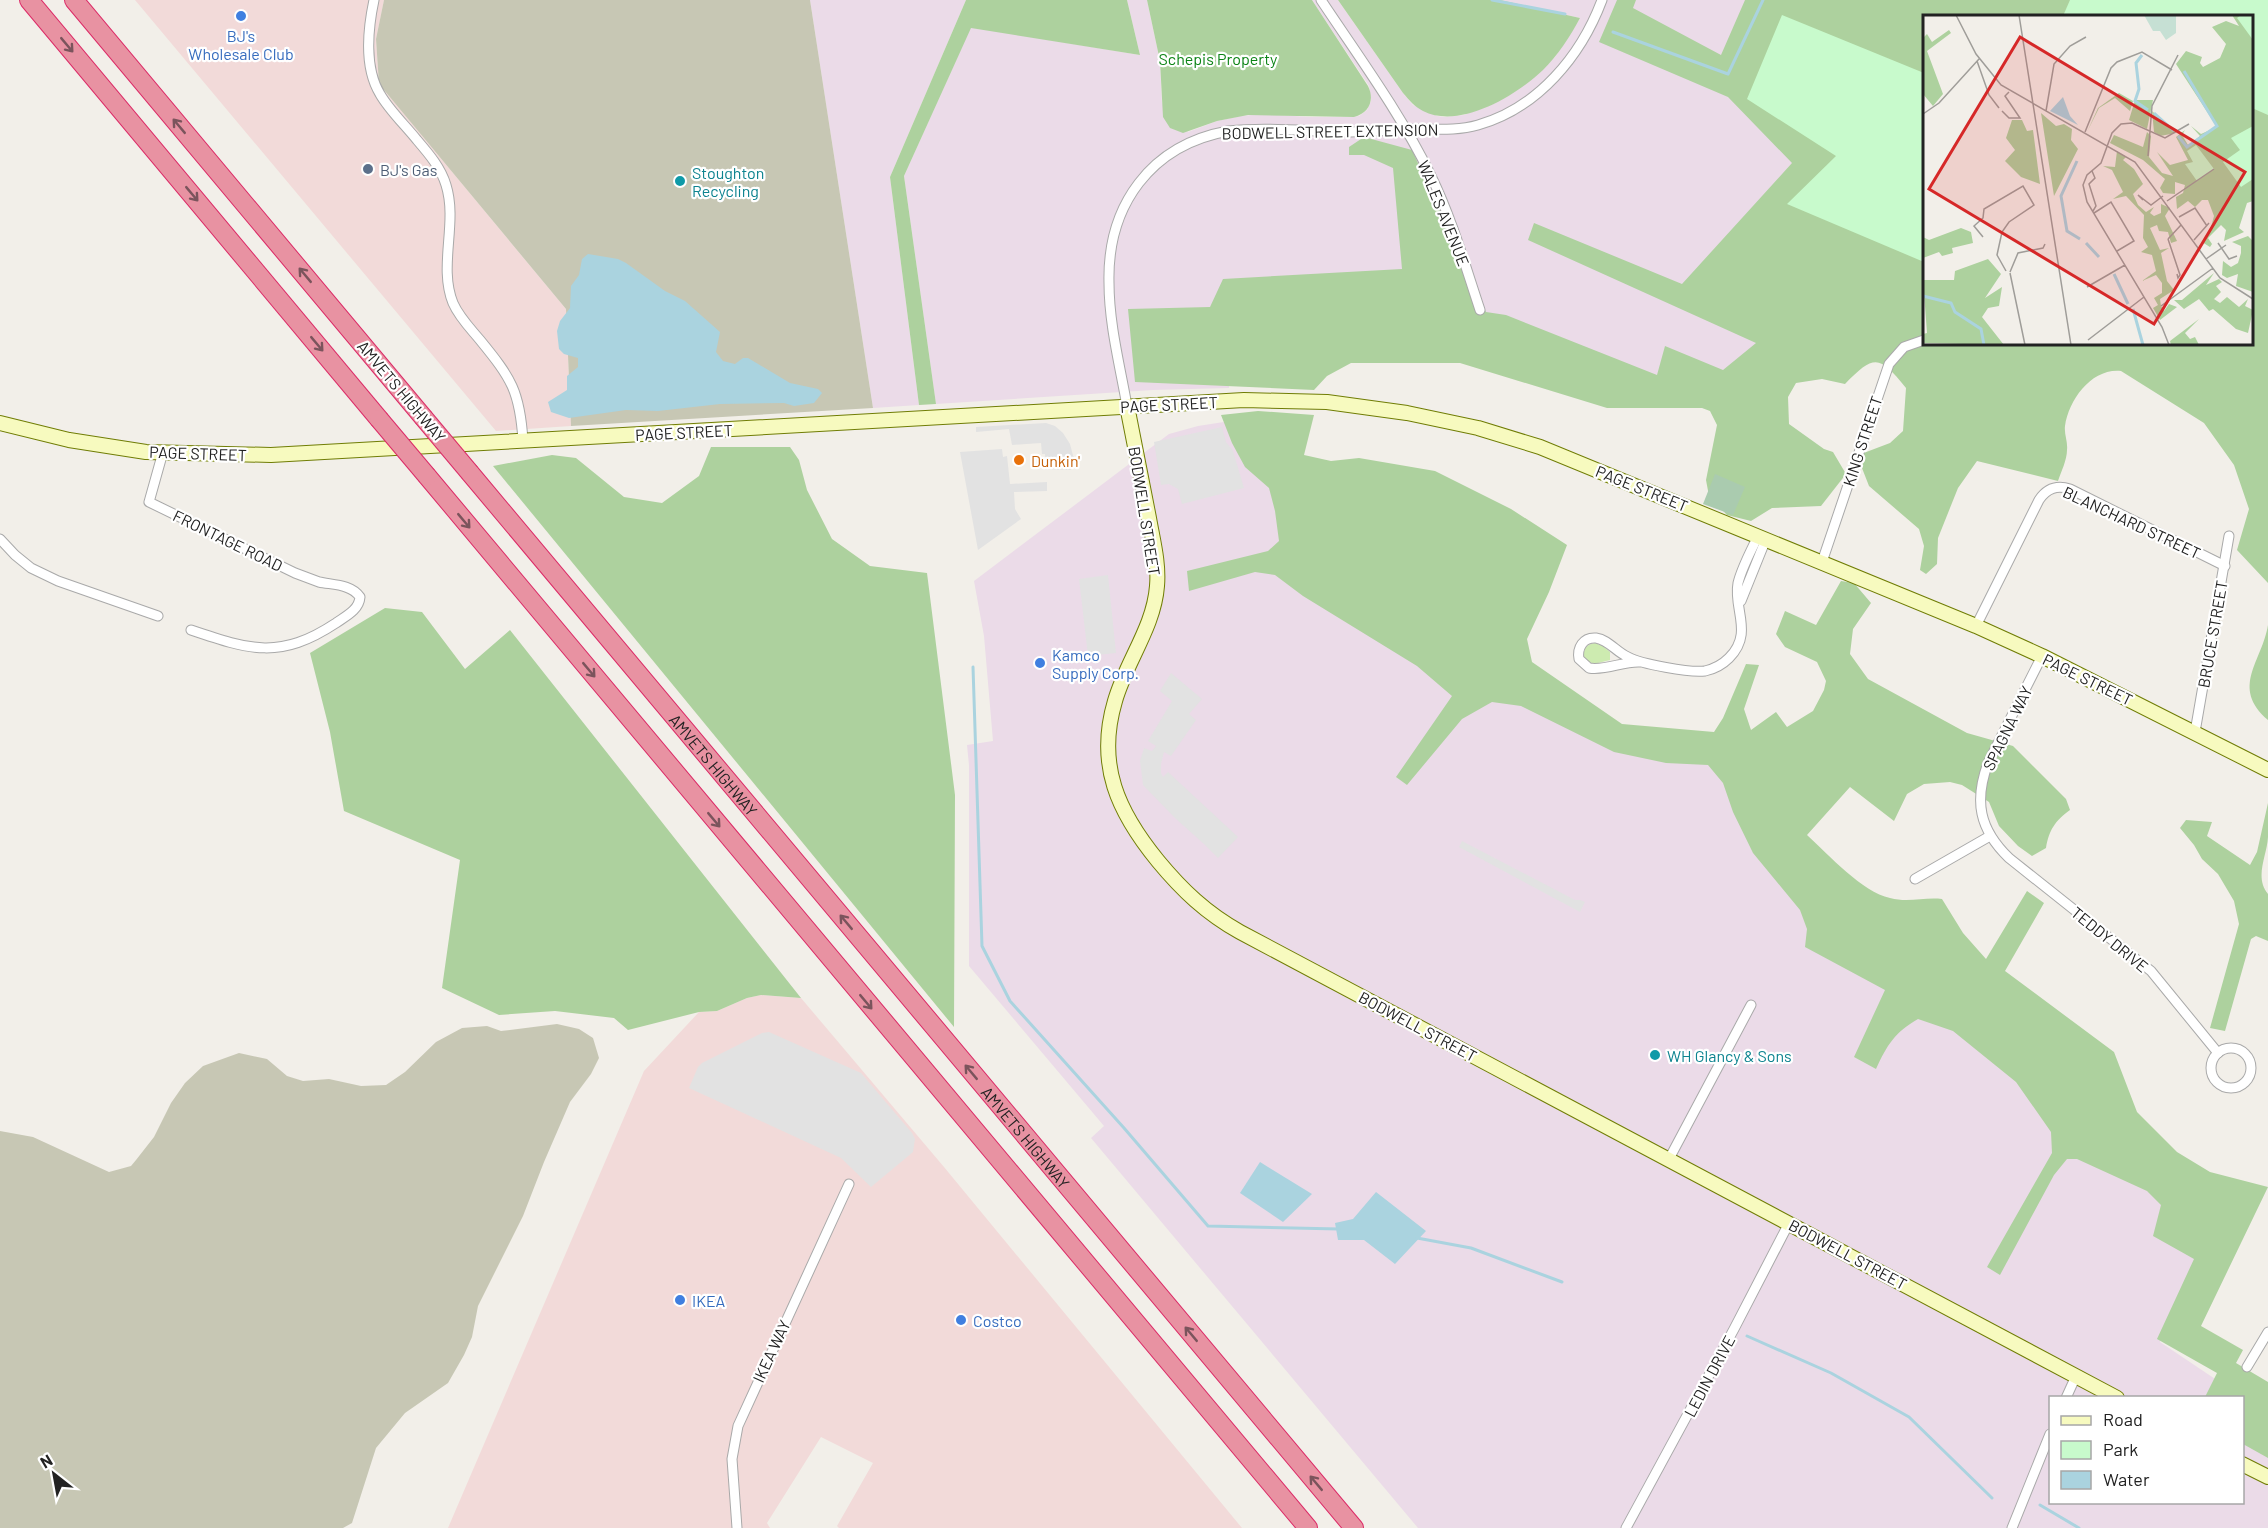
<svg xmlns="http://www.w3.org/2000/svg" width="2268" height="1528" viewBox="0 0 2268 1528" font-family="Barlow,sans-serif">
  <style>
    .commercial { fill: #f2dad9 }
    .industrial { fill: #ebdbe8 }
    .construction { fill: #c7c7b4 }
    .grass { fill: #cdebb0 }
    .forest { fill: #add19e; fill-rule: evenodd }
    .cemetery { fill: #aacbaf }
    .park { fill: #c8facc }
    .parking { fill: #e2e2e2 }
    .water { fill: #aad3df }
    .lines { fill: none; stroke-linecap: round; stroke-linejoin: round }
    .stream { stroke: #aad3df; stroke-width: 3 }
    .street-casing { stroke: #a9a9a9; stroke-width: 11 }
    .secondary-casing { stroke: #707d05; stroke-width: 16 }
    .highway-casing { stroke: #dc2a67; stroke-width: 20 }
    .street { stroke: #fff; stroke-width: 9 }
    .secondary { stroke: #f7fabf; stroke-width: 14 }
    .highway { stroke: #e892a2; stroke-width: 18 }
    .highway-bridge-casing { stroke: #dc2a67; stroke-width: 20; stroke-linecap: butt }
    .highway-bridge { stroke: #e892a2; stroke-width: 18 }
    .oneway { stroke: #7b545c }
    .shop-dot { fill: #3f7fe0; stroke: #fff; stroke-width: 2 }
    .service-dot { fill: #5c6f8a; stroke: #fff; stroke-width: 2 }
    .culture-dot { fill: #0f9aa8; stroke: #fff; stroke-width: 2 }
    .food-dot { fill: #e8710a; stroke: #fff; stroke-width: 2 }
    .labels { text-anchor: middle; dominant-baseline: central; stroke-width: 4.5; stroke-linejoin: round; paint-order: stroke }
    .shop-label { font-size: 16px; fill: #366cbe; stroke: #fff; text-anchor: start }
    .park-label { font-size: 16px; fill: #0c8416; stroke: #fff }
    .street-label { font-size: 16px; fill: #222; stroke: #fff }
    .service-label { font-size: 16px; fill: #4e5e75; stroke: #fff; text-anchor: start }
    .culture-label { font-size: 16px; fill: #0d838f; stroke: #fff; text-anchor: start }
    .food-label { font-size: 16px; fill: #c56008; stroke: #fff; text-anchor: start }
    .inset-river { fill: none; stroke: #aad3df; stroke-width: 3 }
    .inset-road { fill: none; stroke: #9f9d99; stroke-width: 1.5 }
    .view { fill: #d62828; fill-opacity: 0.15; stroke: #d62828; stroke-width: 3 }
    .inset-edge { fill: none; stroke: #222; stroke-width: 3 }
  </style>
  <rect width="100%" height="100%" fill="#f2efe9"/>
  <g class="commercial">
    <path d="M135 0H384L376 39 379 84 566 309 571 426 496 431Z"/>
    <path d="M761 995 801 998 944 1167 1242 1528H839L837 1526 873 1463 821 1437 767 1523 770 1528H448L644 1071 699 1012 717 1011 747 998Z"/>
  </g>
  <g class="industrial">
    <path d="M810 0H966L890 177 919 405 873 408Z"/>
    <path d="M1127 0H1147L1160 61 1162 103 1188 132 1217 121 1240 116 1264 114 1309 117H1352L1359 116 1367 110 1371 101 1369 86 1312 0H1338L1403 93 1413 105 1437 116 1445 117 1464 115 1492 104 1526 83 1555 57 1580 18 1500 0H1788L1837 156 1801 297 1758 395 1671 391 1225 303 1229 388 1153 390 936 404 904 176 971 27 1140 55Z"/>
    <path d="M1243 419 1310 515 1620 728 1717 733 1771 853 2220 1237 2160 1342 2242 1397 2050 1398V1502H2242L2243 1398 2268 1414V1528H1418L1091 1138 1104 1126 969 966V765L967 745 993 741 984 636 974 581 1169 434 1198 426Z"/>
  </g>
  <g class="construction">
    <path d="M384 0H810L873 408 571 426 566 309 379 84 376 39Z"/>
    <path d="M557 1024 579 1029 593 1038 599 1058 591 1074 570 1102 544 1162 523 1216 478 1306 472 1337 464 1355 448 1383 405 1413 376 1448 352 1523 343 1528H0V1131L33 1137 109 1172 131 1166 136 1160 154 1137 171 1103 185 1083 203 1066 239 1053 267 1059 287 1076 303 1081 329 1079 361 1086 386 1085 405 1072 436 1042 462 1028 487 1026 501 1031Z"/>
  </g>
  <path class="grass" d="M1595 643 1603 646 1610 652V660L1594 664 1585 660C1581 651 1586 644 1595 643Z"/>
  <g class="forest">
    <path d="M966 0H1127L1140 55 971 28 904 176 936 404 919 405 890 177Z"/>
    <path d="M1147 0H1312L1368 86C1375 100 1369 113 1354 117L1248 115 1217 121 1183 133 1170 128 1163 117 1160 61Z"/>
    <path d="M1338 0H1500L1580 18C1570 37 1558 55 1543 70 1517 95 1460 130 1423 111 1415 107 1409 100 1403 93Z"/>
    <path d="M1617 0H1636L1633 8 1721 55 1745 0H2268V583L2237 550 2249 509 2234 465 2204 423 2121 371C2092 368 2069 399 2065 426 2064 434 2068 442 2067 450 2067 460 2061 472 2058 481L1977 461 1958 488 1938 538 1937 564 1926 574 1920 570 1924 546 1919 529 1869 486 1860 463 1861 454 1890 443 1903 431 1906 388C1880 356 1875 353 1845 384L1822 379 1796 383 1788 397 1789 424 1824 449 1833 452 1846 474 1821 506 1772 508 1751 521 1727 515 1709 496 1706 480 1717 425 1710 411 1702 408H1607L1460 363H1351L1327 376 1314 390 1135 382 1128 309 1210 307 1223 279 1402 269 1393 168 1364 155H1349V147L1364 137 1412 150 1486 312 1506 315 1657 375 1665 346 1723 370 1756 343 1528 240 1534 223 1682 284 1792 163 1728 97 1599 42ZM1924 16H2252V344H1924Z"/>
    <path d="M1258 411 1314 415 1304 455 1331 461 1359 458 1435 471 1511 509 1567 545 1549 592 1527 639 1532 662 1622 724 1714 732 1723 718 1746 664 1759 665 1744 709 1751 730 1776 712 1787 727 1813 711 1824 690 1826 681 1817 662 1785 647 1776 634 1785 611 1816 625 1841 581 1854 583 1871 603 1853 629 1850 654 1868 679 1967 733 2013 746 2066 799 2070 810C2055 821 2049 830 2046 848L2032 856 2018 846 1999 826 1989 802 1962 785 1950 782 1924 784 1907 794 1894 821 1850 787 1807 835C1829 855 1862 892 1890 898 1908 903 1924 897 1942 899L1963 933 1986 959 2027 891 2044 903 2005 971 2114 1052 2137 1112 2177 1152 2210 1172 2268 1187 2201 1326 2243 1350 2236 1363 2268 1382V1458L2243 1444 2242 1398 2205 1397 2217 1373 2157 1339 2194 1259 2153 1236 2161 1205 2147 1191 2077 1159H2067L2054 1175 2000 1275 1987 1267 2052 1153 2051 1132 2016 1082 1953 1031 1918 1019C1895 1032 1887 1045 1876 1069L1854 1057 1885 990 1805 947 1807 929 1800 910 1753 853 1733 812 1723 783 1708 765 1666 763 1614 752 1521 706 1492 702 1462 719 1407 785 1396 777 1452 696 1417 666 1303 596 1275 575 1255 572 1189 591 1187 571 1268 551 1279 541 1275 511 1269 488 1245 467 1232 443 1221 415Z"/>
    <path d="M711 447H790L799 460 807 490 832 539 870 566 927 573 955 795 954 1027 493 466 552 455 576 458 624 497 662 503 699 476Z"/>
    <path d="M385 608 422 612 465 669 510 630 801 998 761 995 747 998 717 1011 699 1012 628 1030 614 1018 555 1011 499 1015 442 988 460 860 344 811 330 732 310 653Z"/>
    <path d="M2268 625V720C2230 687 2262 662 2268 625Z"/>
    <path d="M2268 803C2268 814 2268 826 2268 837 2267 856 2254 877 2268 894V941L2256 936 2251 939 2225 1031 2210 1028 2239 924 2234 901 2218 874 2202 859 2194 845 2180 828 2186 820 2212 822 2207 836 2250 865 2257 852Z"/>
  </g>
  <path class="cemetery" d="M1715 474 1745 487 1733 515 1703 504Z"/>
  <g class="park">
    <path d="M2070 0H2268V115L2252 108V16H2063Z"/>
    <path d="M1782 15 1924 73V262L1787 204 1836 156 1747 99Z"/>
  </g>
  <g class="parking">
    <path d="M1046 423 1055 426 1063 433 1070 444 1076 467 1070 470 1046 469 1045 454H1042L1041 443 1012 445 1009 429 976 432V427Z"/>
    <path d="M1222 427 1226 442 1233 451 1244 488 1182 504 1178 489 1169 484 1161 485 1154 442Z"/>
    <path d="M1002 449 1003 457 1007 456 1010 484 1047 482V491L1014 492 1015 509 1021 519 978 550 960 452Z"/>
    <path d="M1108 575 1116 653 1088 656 1079 579Z"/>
    <path d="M1171 673 1202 699 1189 714 1196 720 1171 756 1164 752 1161 764V773L1163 777 1168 772 1238 837 1218 858 1204 844 1175 818 1143 785 1140 761 1144 748 1152 751 1156 746 1148 741 1172 701 1160 691Z"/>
    <path d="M1462 841 1575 900H1580L1585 902 1580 912 1459 847Z"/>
    <path d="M769 1032 861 1073 912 1133 915 1139 913 1152 871 1187 841 1158 689 1088 698 1067 702 1063 762 1033Z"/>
  </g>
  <g class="water">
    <path d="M588 254 618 259 626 263 665 291 685 301 720 332 716 352 723 361 735 364 743 358H748L790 383 818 389 822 393 814 403 794 406 784 403 720 404 658 411 626 410 569 418 551 412 548 402 567 390V376L578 367V358L564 354 559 349 557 331 560 321 570 308 571 286 579 275 582 259Z"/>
    <path d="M1260 1162 1312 1194 1283 1222 1240 1193Z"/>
    <path d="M1376 1192 1426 1231 1395 1264 1364 1240H1338L1335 1223 1353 1219Z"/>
  </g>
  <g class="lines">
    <g class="stream">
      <path d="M1492 0 1565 14"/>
      <path d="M1613 32 1728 74 1763 0"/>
      <path d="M973 667 982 946 1010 1001 1124 1128 1208 1226 1339 1229"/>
      <path d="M1417 1238 1471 1248 1562 1282"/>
      <path d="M1747 1336 1831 1373 1909 1417 1992 1498"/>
      <path d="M2040 1505 2079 1528"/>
    </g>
    <defs>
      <g id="street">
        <path d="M374 0C368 28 364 68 380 94 389 110 405 125 417 140 429 154 441 168 446 185 458 223 438 266 453 303 459 317 470 328 480 340 511 378 520 391 523 441"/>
        <path d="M1321 0C1359 57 1401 114 1431 176 1452 219 1465 265 1480 310"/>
        <path d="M1127 406C1120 366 1109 324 1109 283 1107 205 1151 145 1228 131 1266 127 1304 131 1342 132 1366 132 1391 130 1415 129 1436 129 1457 131 1478 125 1538 108 1581 56 1602 0"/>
        <path d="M163 452 149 502 295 573C303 576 311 579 319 582 333 585 351 584 360 597 359 610 346 616 336 623 280 660 250 650 191 630"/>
        <path d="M0 539 15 555 31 568 58 581 158 616"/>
        <path d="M1822 562 1889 364 1904 347 1924 340"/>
        <path d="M1741 601 1766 539"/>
        <path d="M1976 626 2039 500C2047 488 2057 485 2070 489L2225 566"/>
        <path d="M2042 656 1988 763C1974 801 1979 829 2009 858L2151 971 2218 1053"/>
        <path d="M1640 662C1623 661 1606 671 1589 668L1579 659C1577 648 1583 637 1596 638 1609 640 1616 652 1628 657 1641 664 1690 673 1705 671 1714 669 1722 665 1729 658 1754 633 1733 609 1738 583 1742 567 1751 551 1758 536"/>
        <path d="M2195 732 2229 536"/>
        <path d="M1915 879 1990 836"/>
        <circle cx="2231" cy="1068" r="20"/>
        <path d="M1669 1159 1751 1005"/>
        <path d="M2247 1367 2268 1332"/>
        <path d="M2066 1398 2076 1376"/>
        <path d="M737 1528 732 1459 738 1426 849 1184"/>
        <path d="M1626 1528 1734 1329 1789 1223"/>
        <path d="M2012 1528 2050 1434"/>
      </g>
      <g id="secondary">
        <path d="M1127 406C1134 443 1142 481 1149 518 1153 541 1159 563 1157 586 1154 627 1126 662 1115 701 1096 765 1118 812 1158 861 1182 890 1206 913 1240 932L2117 1398"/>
        <path d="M0 423 69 440 146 452 271 455 1244 400 1327 402 1407 413 1478 428 1540 447 1976 626 2042 656 2268 770"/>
        <path d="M2242 1464 2268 1477"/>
      </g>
      <g id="highway">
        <path d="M29 0 379 419"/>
        <path d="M74 0 423 417"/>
        <path id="s1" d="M470 473 1354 1528"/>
        <path d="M427 476 1308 1528"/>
      </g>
    </defs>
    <use href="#street" class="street-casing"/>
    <use href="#secondary" class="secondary-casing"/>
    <use href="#highway" class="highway-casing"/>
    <use href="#street" class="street"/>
    <use href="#secondary" class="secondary"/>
    <use href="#highway" class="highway"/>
    <defs>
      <g id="highway-bridge">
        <path d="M423 417 470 473"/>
        <path d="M379 419 427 476"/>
      </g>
    </defs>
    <use href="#highway-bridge" class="highway-bridge-casing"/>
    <use href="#highway-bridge" class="highway-bridge"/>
  </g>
  <defs><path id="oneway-shaft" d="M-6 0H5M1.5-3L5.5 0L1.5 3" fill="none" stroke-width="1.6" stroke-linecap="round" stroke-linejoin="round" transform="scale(1.5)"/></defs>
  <g class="oneway">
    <use href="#oneway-shaft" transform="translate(67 45) rotate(50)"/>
    <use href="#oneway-shaft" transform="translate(179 126) rotate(-130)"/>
    <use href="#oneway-shaft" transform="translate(192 194) rotate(50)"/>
    <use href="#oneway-shaft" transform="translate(305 275) rotate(-130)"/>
    <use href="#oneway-shaft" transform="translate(317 344) rotate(50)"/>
    <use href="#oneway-shaft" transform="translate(464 521) rotate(50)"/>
    <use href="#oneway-shaft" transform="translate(589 670) rotate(50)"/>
    <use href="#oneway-shaft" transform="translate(714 820) rotate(50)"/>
    <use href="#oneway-shaft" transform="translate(846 922) rotate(-130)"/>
    <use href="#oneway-shaft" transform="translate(866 1002) rotate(50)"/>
    <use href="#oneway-shaft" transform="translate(971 1072) rotate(-130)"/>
    <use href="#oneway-shaft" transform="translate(1191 1334) rotate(-130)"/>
    <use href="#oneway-shaft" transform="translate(1316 1483) rotate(-130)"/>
  </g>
  <g class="shop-dot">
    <circle cx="241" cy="16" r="6"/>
    <circle cx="1040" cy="663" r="6"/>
    <circle cx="680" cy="1300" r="6"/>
    <circle cx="961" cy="1320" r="6"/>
  </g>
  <circle class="service-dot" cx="368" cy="169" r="6"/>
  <g class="culture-dot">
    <circle cx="680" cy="181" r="6"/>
    <circle cx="1655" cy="1055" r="6"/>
  </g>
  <circle class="food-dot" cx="1019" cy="460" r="6"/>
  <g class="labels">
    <g class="shop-label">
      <text x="241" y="35" text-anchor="middle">BJ's<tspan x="241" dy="18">Wholesale Club</tspan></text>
      <text x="1052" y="654">Kamco<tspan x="1052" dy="18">Supply Corp.</tspan></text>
      <text x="692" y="1300">IKEA</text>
      <text x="973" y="1320">Costco</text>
    </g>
    <g class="park-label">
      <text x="1218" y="58">Schepis Property</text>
    </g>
    <g class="street-label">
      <text transform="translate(1330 131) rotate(-1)">BODWELL STREET EXTENSION</text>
      <text transform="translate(1444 213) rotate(68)">WALES AVENUE</text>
      <text transform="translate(402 391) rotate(50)">AMVETS HIGHWAY</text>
      <text transform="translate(1169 404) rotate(-3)">PAGE STREET</text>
      <text transform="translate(684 432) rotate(-3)">PAGE STREET</text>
      <text transform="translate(1862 441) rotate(-72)">KING STREET</text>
      <text transform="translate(198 453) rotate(2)">PAGE STREET</text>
      <text transform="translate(1642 488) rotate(22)">PAGE STREET</text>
      <text transform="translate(1145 511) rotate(81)">BODWELL STREET</text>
      <text transform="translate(2132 522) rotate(25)">BLANCHARD STREET</text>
      <text transform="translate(228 540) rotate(26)">FRONTAGE ROAD</text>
      <text transform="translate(2212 634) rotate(-80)">BRUCE STREET</text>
      <text transform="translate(2088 679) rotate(26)">PAGE STREET</text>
      <text transform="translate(2007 728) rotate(-64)">SPAGNA WAY</text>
      <text stroke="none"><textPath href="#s1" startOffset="380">AMVETS HIGHWAY</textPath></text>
      <text transform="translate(2110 939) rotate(39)">TEDDY DRIVE</text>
      <text transform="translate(1418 1026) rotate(28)">BODWELL STREET</text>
      <text stroke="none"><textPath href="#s1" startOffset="866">AMVETS HIGHWAY</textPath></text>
      <text transform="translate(1848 1254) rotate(28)">BODWELL STREET</text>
      <text transform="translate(771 1351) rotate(-65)">IKEA WAY</text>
      <text transform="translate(1709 1376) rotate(-62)">LEDIN DRIVE</text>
    </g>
    <g class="service-label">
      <text x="380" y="169">BJ's Gas</text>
    </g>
    <g class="culture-label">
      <text x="692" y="172">Stoughton<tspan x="692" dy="18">Recycling</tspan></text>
      <text x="1667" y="1055">WH Glancy &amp; Sons</text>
    </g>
    <g class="food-label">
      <text x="1031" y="460">Dunkin'</text>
    </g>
  </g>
  <g transform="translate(1923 15)">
    <rect width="330" height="330" fill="#f2efe9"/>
    <path d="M309 0H330V186L324 188 316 213 321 217 301 226 303 215 298 210 285 223 289 229 287 232 279 227 287 216 291 201 285 185H279L272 192 265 186 254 194 253 182 260 178 262 170 252 167V179L240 178 237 173 242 164 220 145 187 128 191 120 220 132 224 117 228 121 226 142 239 158 250 161 234 137 247 150 265 145 253 122 262 115 259 120 265 130 277 121 268 111 278 119 294 112 253 49 263 36 279 42 277 48 280 52 297 43 303 29 289 12 303 6 316 11ZM26 15 28 18 4 36 20 79 10 91 0 79V23L4 19 9 27ZM196 78 210 86 207 96 192 83 176 93 164 117 175 93ZM212 85H230L224 114 206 105ZM229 96 253 118 237 121 231 117ZM118 98 133 111 141 109 149 114 148 125 155 134 131 181ZM89 105H99L104 116 110 115 117 169 98 162 82 146 92 135 83 123ZM194 136 203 142 200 145 211 154 220 169 210 179 215 190 223 197 231 192 227 198 231 201 238 198V189L247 193 242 201 254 226 248 228 245 217 236 216 234 210 227 213 237 235 246 233 238 238 244 266 251 275 237 284 238 291 241 296 246 289 254 292 237 305 230 293 235 290 231 283 239 278V268L233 260 219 266 233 256 229 240 218 237 225 232 220 223 221 200 203 181 190 184 200 177 189 155 180 151 192 152ZM38 213 48 217 50 228 29 233 30 238 19 241 16 237 0 243V222L6 225ZM325 221 330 226V277L313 271 315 259 304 263 299 260 300 246 308 252 315 248 318 238V231L309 227ZM65 244 78 259 62 283 79 272 76 291 65 293 59 302 81 330 0 328V319L4 318 0 265H31L32 256ZM291 258 283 270 296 264 299 267 293 271 298 277 291 284 297 288 304 282 316 292 325 284 322 291 330 295 325 318 313 314 290 294 286 296 276 284 261 294 251 285H259ZM276 304 262 318 267 324 272 322 276 330H248L247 326Z" fill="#add19e"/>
    <path d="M221 0H253V18L243 25 237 16H230Z" fill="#c6e0d4"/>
    <path d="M318 0H330V25L314 3ZM330 111V164L318 172 300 147 317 135 308 123ZM273 130 291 154 274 166 262 149 270 147 264 136Z" fill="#c8facc"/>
    <path d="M140 82 147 101 155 110 127 96Z" fill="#aad3df"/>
    <path class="inset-river" d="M219 40 213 48 216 74 212 86 225 95M231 98 251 116M255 121 264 132 294 111 261 56M154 146 138 181 144 216 157 224M163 228 176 242M191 259 205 289M0 281 28 288 32 297 58 314 61 330M210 294 220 330"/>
    <path class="inset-road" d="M33 0 53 39 78 70 212 147 297 263 330 284M96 0 148 330M54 46 66 80 76 93M79 96 86 103H97L82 81 86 77M123 96 131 49 147 31 163 22M0 99 16 88 56 44M162 117 188 53 194 47 219 37 249 55M225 141 229 91 255 40M169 156 172 163 166 169 173 191 170 196M220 185 215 180 228 190 240 181M244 186 291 154M171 198 188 187 211 226 194 236M256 202 272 193 284 211M60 222 51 211 60 203 61 194 100 171 111 190 86 207 79 217 74 240 83 256M245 224 257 260 255 263 254 259M245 224 258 210M271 225 286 208M295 228 306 244 314 241M283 244 303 230M87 257 95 238 120 233 122 229M87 258 102 330M164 272 202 250M238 291 290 253M165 325 221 282M246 330 239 312 164 187 160 170 164 160 178 148 189 118 198 109 209 108 242 123 266 109"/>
    <path class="view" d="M97 22 322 157 231 309 6 174Z"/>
    <rect width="330" height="330" class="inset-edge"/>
  </g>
  <rect x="2049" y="1396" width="195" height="108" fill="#ffffff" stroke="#a7a7a7" stroke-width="1.5"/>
  <rect x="2061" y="1416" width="30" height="9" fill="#f7fabf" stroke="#a7a7a7" stroke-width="1.5"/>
  <text x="2103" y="1426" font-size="18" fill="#222222">Road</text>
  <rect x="2061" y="1441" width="30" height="18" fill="#c8facc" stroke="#a7a7a7" stroke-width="1.5"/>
  <text x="2103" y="1456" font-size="18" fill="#222222">Park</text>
  <rect x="2061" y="1471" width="30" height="18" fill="#aad3df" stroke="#a7a7a7" stroke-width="1.5"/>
  <text x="2103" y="1486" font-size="18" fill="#222222">Water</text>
  <g transform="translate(54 1474) rotate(329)" stroke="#ffffff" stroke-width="4.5" paint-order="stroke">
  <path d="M0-4.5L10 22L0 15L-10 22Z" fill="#222222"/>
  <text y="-9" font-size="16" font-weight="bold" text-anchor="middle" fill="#222222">N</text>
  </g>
</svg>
